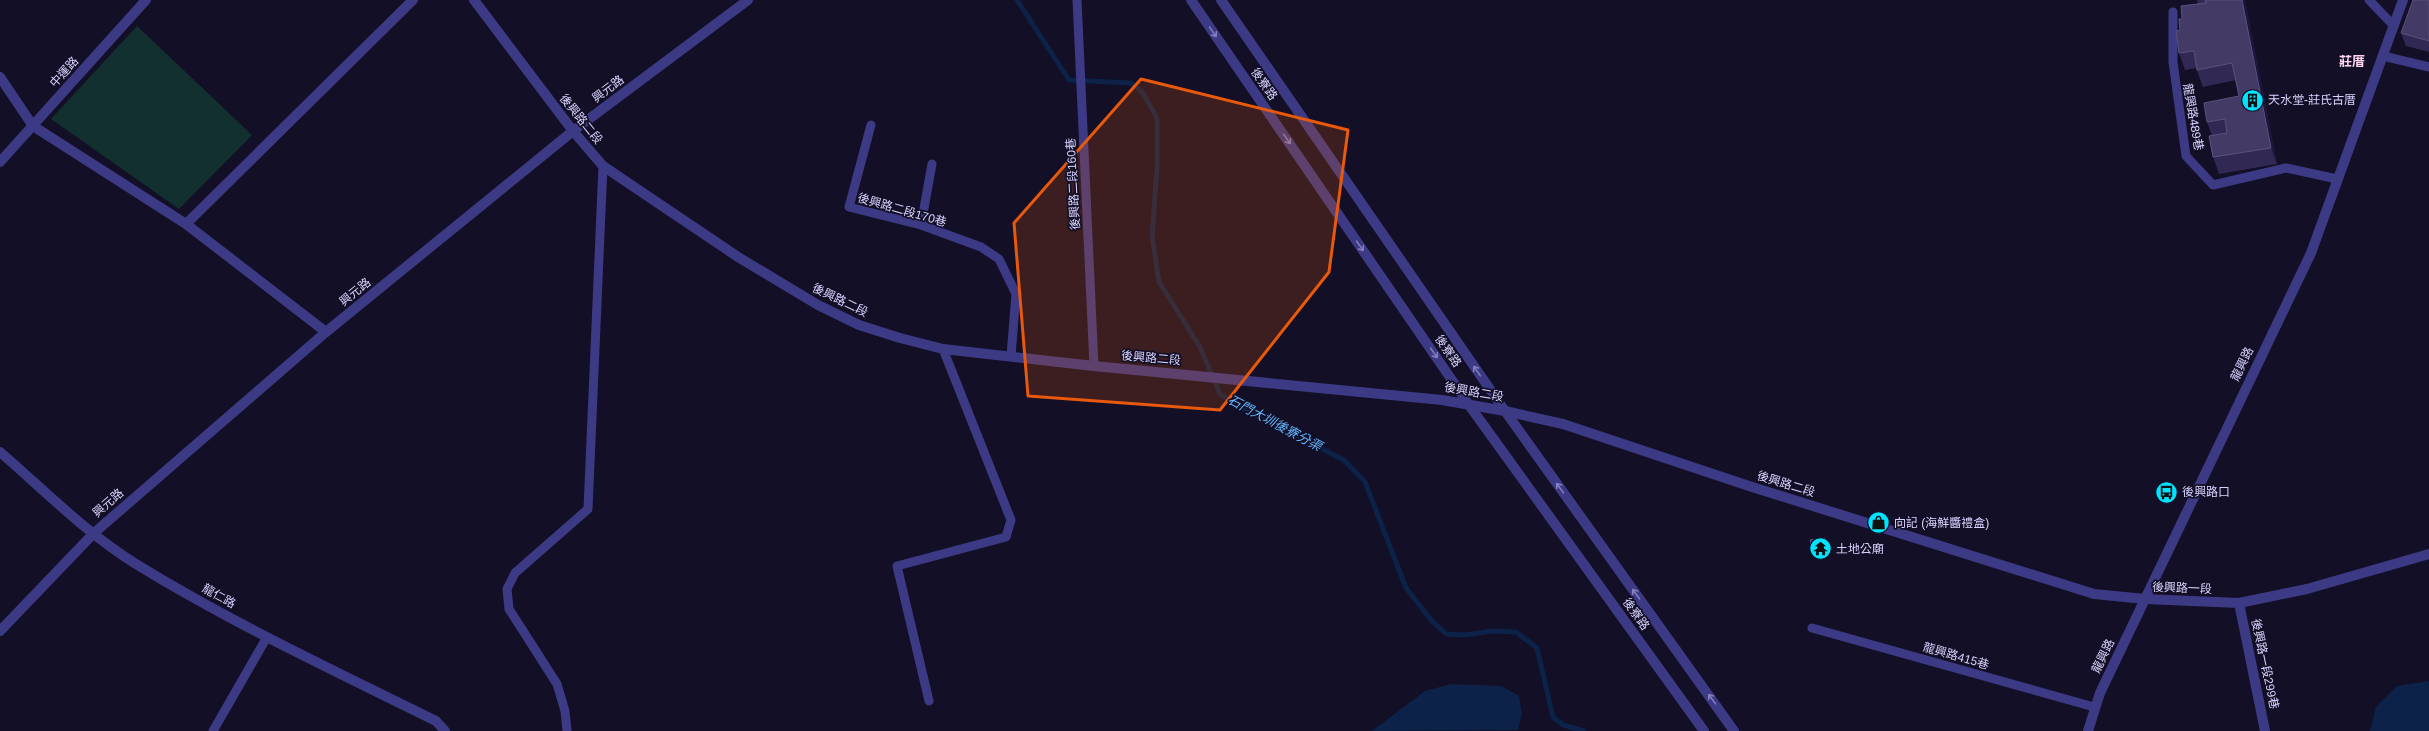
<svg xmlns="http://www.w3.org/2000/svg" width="2429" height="731" viewBox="0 0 2429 731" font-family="Arial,'Noto Sans TC',sans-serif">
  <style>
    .green { fill: #12302f }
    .water { fill: #0c2248 }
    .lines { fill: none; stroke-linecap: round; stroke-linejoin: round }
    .stream { stroke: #0c2248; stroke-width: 5 }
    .service { stroke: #3d3a85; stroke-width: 9 }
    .minor { stroke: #3d3a85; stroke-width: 10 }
    .tertiary { stroke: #3d3a85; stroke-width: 10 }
    .wall { fill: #312854 }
    .shaded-wall { fill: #1d163a }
    .building { fill: #433a66; stroke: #5a527e }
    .oneway { stroke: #837fbc }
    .marked { fill: #e8590c; fill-opacity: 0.2; stroke: #e8590c; stroke-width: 3; stroke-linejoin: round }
    .labels { text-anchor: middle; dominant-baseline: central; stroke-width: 3.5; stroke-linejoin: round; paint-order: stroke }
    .street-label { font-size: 12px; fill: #d9d4ff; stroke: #130f26 }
    .poi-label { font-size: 12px; fill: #d9d4ff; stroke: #130f26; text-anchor: start }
    .neighbourhood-label { font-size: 13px; font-weight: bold; fill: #ffd6f0; stroke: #130f26 }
    .water-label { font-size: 13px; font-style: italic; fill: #62b6ff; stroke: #130f26 }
  </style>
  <rect width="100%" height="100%" fill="#130f26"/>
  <path class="green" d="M137 26 252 135 179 209 51 119Z"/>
  <g class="water">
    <path d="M2429 681V731H2370L2376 707 2397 686Z"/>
    <path d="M1451 684 1502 686 1519 696 1522 714 1518 730 1372 731 1425 691Z"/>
  </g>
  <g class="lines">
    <path class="stream" d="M1017 0 1069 80 1131 83 1143 93 1157 118V168L1152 236 1159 282 1200 347 1220 394 1249 412 1344 460 1365 482 1406 588 1432 621 1446 634 1464 635 1493 631 1516 632 1537 648 1553 717 1563 725 1584 731"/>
    <g class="service">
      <path d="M1077 0 1094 366"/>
      <path d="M2369 0 2394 26"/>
      <path d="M2173 12V62L2186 156 2213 185 2286 168 2337 179"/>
      <path d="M2383 56 2429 67"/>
      <path d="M871 125 849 207 921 225 981 247 999 259 1016 294 1011 356"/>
      <path d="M921 225 932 164"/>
      <path d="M1812 628 2094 707"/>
      <path d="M929 701 897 566 1006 537 1011 520 943 349"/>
      <path d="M213 731 267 637"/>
      <path d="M567 731 565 711 557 684 509 609 507 589 515 573 588 509 603 166"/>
    </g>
    <g class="minor">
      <path d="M0 77 33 126 186 224 326 332"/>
      <path d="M0 162 146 0"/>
      <path d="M186 224 413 0"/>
      <path d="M0 452C44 490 86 533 136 564 232 623 335 671 436 721L445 731"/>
      <path d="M2239 603 2265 731"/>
      <path d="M0 631 94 533 326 332 573 131 748 0"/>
    </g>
    <g class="tertiary">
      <path d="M474 0 573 131 603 166 738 257 818 305 859 325 900 338 943 349 1094 366 1442 400 1505 411 1563 424 1749 486 2094 594 2145 599 2239 603 2307 589 2429 554"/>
      <path d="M1191 0 1469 405 1704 731"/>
      <path d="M1221 0 1505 411 1734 731"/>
      <path d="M2088 731 2100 693 2311 253 2403 0"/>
    </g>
  </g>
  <g class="wall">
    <path d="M2197 0H2245L2277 164 2219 174 2213 157 2212 136 2207 122 2239 96 2236 80 2203 87 2196 68 2185 70 2179 53 2180 30 2182 19 2198 4Z"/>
    <path d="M2429 0V52L2406 46 2401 33Z"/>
    <path d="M1825 538 1826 542 1828 554 1814 556 1813 551Z"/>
  </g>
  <path class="shaded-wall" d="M2242 0H2245L2277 164 2271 148Z"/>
  <g class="building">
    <path d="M2205 0H2242L2271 148 2213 157 2209 136 2227 133 2225 119 2207 122 2204 103 2239 96 2232 63 2197 70 2194 51 2179 53 2176 31 2180 30 2179 19H2182L2181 6 2206 3Z"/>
    <path d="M2413 0H2429V41L2401 33Z"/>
    <path d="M1825 538 1827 549 1813 551 1810 540Z"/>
  </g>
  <defs><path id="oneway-shaft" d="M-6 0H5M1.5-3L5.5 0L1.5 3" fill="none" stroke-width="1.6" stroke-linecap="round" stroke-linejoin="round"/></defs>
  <g class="oneway">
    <use href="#oneway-shaft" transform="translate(1213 32) rotate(55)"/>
    <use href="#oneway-shaft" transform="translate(1287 139) rotate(55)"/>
    <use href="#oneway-shaft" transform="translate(1360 246) rotate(55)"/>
    <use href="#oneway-shaft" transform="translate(1434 353) rotate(55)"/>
    <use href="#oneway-shaft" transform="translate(1477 371) rotate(-125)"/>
    <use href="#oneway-shaft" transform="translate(1560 488) rotate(-126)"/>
    <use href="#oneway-shaft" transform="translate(1636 594) rotate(-126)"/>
    <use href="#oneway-shaft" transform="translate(1712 699) rotate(-126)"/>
  </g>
  <path class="marked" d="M1141 79 1348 130 1329 272 1220 410 1028 396 1014 223Z"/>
  <defs>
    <symbol id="building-disc" viewBox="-11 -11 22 22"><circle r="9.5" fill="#00e5ff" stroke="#130f26"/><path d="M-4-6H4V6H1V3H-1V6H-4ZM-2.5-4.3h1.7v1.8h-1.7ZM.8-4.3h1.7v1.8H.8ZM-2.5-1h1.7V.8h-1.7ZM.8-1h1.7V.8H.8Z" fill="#111"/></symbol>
    <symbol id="bus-disc" viewBox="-11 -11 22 22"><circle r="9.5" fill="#00e5ff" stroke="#130f26"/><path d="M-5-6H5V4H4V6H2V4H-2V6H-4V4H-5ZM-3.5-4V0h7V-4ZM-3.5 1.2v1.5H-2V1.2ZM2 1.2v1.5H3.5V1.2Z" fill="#111"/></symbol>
    <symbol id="shop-disc" viewBox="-11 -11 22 22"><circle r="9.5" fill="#00e5ff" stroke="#130f26"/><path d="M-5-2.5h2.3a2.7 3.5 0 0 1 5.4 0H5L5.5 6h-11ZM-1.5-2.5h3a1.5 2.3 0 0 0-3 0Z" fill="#111"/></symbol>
    <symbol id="temple-disc" viewBox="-11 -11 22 22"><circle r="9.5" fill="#00e5ff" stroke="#130f26"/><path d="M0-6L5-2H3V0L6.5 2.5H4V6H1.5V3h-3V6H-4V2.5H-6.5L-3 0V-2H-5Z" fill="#111"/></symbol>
  </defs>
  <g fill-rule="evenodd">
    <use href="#building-disc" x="2240" y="88" width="25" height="25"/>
    <use href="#bus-disc" x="2154" y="480" width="25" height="25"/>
    <use href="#shop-disc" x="1866" y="510" width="25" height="25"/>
    <use href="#temple-disc" x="1808" y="536" width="25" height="25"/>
  </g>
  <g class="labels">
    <g class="street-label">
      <text transform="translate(64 72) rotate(-48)">中運路</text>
      <text transform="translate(1264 84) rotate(55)">後寮路</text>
      <text transform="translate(608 89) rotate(-37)">興元路</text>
      <text transform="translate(2193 117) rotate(80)">龍興路489巷</text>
      <text transform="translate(581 119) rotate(51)">後興路二段</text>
      <text transform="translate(1073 184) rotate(-93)">後興路二段160巷</text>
      <text transform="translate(902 210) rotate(16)">後興路二段170巷</text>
      <text transform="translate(355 292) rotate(-39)">興元路</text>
      <text transform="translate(840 300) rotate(26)">後興路二段</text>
      <text transform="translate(1448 351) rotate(55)">後寮路</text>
      <text transform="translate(1151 358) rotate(5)">後興路二段</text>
      <text transform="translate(2242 364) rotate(-64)">龍興路</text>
      <text transform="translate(1474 392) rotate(10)">後興路二段</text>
      <text transform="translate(1786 484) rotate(17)">後興路二段</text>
      <text transform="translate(108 503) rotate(-41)">興元路</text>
      <text transform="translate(2182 588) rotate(2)">後興路一段</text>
      <text transform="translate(219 596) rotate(29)">龍仁路</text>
      <text transform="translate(1636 614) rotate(54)">後寮路</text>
      <text transform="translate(1956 656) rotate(16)">龍興路415巷</text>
      <text transform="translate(2103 656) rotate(-64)">龍興路</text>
      <text transform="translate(2265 664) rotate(78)">後興路一段299巷</text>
    </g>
    <g class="poi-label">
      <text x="2268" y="100">天水堂-莊氏古厝</text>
      <text x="2182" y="492">後興路口</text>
      <text x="1894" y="523">向記 (海鮮醬禮盒)</text>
      <text x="1836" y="549">土地公廟</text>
    </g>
    <g class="neighbourhood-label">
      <text x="2352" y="61">莊厝</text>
    </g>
    <g class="water-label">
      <text transform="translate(1275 423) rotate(28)">石門大圳後寮分渠</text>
    </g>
  </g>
</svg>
